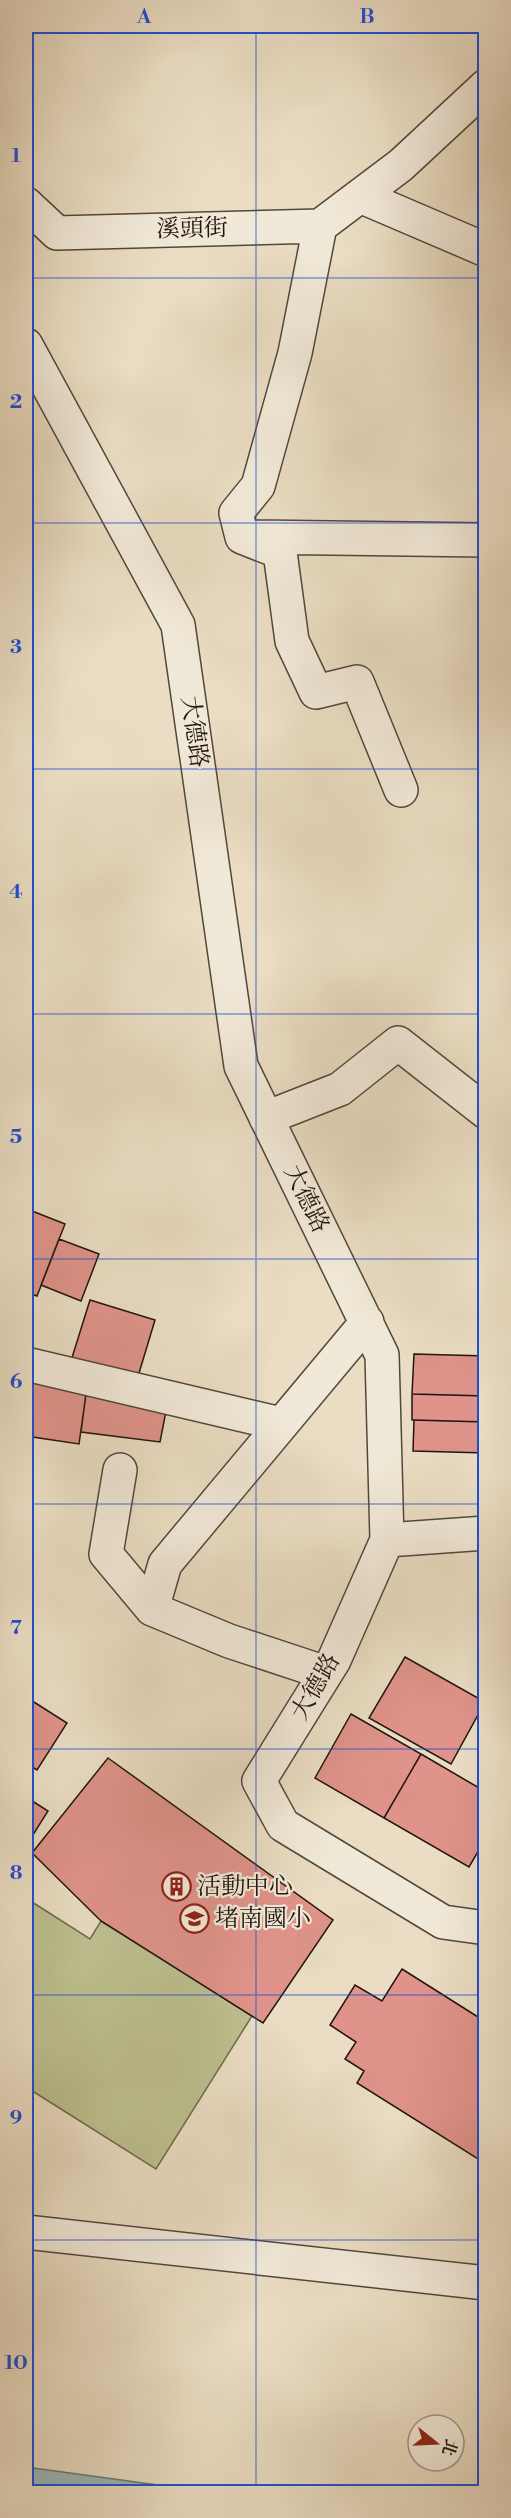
<svg xmlns="http://www.w3.org/2000/svg" width="511" height="2518" font-family="'Libre Bodoni','Noto Serif TC',serif">
  <rect width="100%" height="100%" fill="#eaddc3"/>
  <filter id="stains"><feTurbulence type="fractalNoise" baseFrequency=".00333" numOctaves="4"/><feColorMatrix values="0 0 0 0 .2 0 0 0 0 .09 0 0 0 0 .02 0 0 0 .5 -.17"/></filter>
  <radialGradient id="worn" r=".72"><stop offset=".6" stop-color="#630" stop-opacity="0"/><stop offset="1" stop-color="#630" stop-opacity=".3"/></radialGradient>
  <!-- green -->
  <path fill="#bdbf8f" stroke="#6e6a4f" stroke-width="1.5" d="M32,1902L90,1939L101,1921L252,2016L156,2169L26,2087V1912Z"/>
  <!-- water -->
  <path fill="#9ababb" stroke="#697876" stroke-width="1.5" d="M26,2467L209,2492H26Z"/>
  <!-- building -->
  <path fill="#df938a" stroke="#20150f" stroke-width="1.5" d="M27,1209L65,1224L37,1296L26,1292Z
    M59,1239L99,1254L81,1301L41,1285Z
    M90,1300L155,1320L136,1383L70,1364Z
    M414,1354L486,1356V1396L412,1394Z
    M26,1369L88,1380L79,1444L26,1436Z
    M87,1386L168,1401L160,1442L81,1432Z
    M412,1394L486,1396V1422L412,1420Z
    M414,1420L486,1422V1453L413,1451Z
    M405,1657L485,1702L451,1764L369,1718Z
    M26,1697L67,1723L37,1770L26,1763Z
    M351,1714L421,1754L384,1818L315,1778Z
    M421,1754L486,1792V1838L469,1867L384,1818Z
    M108,1758L333,1920L263,2023L101,1921L32,1853Z
    M26,1797L48,1811L26,1846Z
    M402,1969L486,2022V2164L357,2083L364,2071L345,2059L356,2042L330,2025L355,1985L382,2001Z"/>
  <g fill="none" stroke-linecap="round" stroke-linejoin="round">
    <defs>
      <path id="minor" d="M360,196L486,250
        M26,204L57,233L320,226L401,165L486,86
        M320,226L295,353L258,486L236,513L242,537L280,552L292,641L316,692L357,682L401,790
        M26,345L178,625L241,1066L382,1355L387,1540L334,1660L259,1781L283,1825L443,1922L486,1928
        M253,537L486,540
        M266,1118L340,1089L398,1043L486,1112
        M26,1364L281,1424
        M120,1470L106,1554L152,1609L229,1641L326,1673
        M387,1540L486,1533
        M152,1609L165,1564L367,1322
        M26,2232L486,2283"/>
    </defs>
    <!-- minor casing -->
    <use href="#minor" stroke="#52473c" stroke-width="36"/>
    <!-- minor -->
    <use href="#minor" stroke="#f1e9d8" stroke-width="33"/>
  </g>
  <!-- grid -->
  <path fill="none" stroke="#1d4ed8" stroke-width="1.5" stroke-opacity="0.55" d="M256,26V2492M26,278H486M26,523H486M26,769H486M26,1014H486M26,1259H486M26,1504H486M26,1749H486M26,1995H486M26,2240H486"/>
  <!-- icons -->
  <defs>
    <symbol id="building-ring" viewBox="-11 -11 22 22"><circle r="9.5" fill="#f1e9d8" stroke="#8f2418" stroke-width="1.5"/><path d="M-4-6H4V6H1V3H-1V6H-4ZM-2.5-4.3h1.7v1.8h-1.7ZM.8-4.3h1.7v1.8H.8ZM-2.5-1h1.7V.8h-1.7ZM.8-1h1.7V.8H.8Z" fill="#8f2418"/></symbol>
    <symbol id="school-ring" viewBox="-11 -11 22 22"><circle r="9.5" fill="#f1e9d8" stroke="#8f2418" stroke-width="1.5"/><path d="M0-5L7-2L0 1L-7-2ZM-4 1L0 2.5L4 1V4Q0 6-4 4Z" fill="#8f2418"/></symbol>
  </defs>
  <g fill-rule="evenodd">
    <use href="#building-ring" x="160" y="1870" width="33" height="33"/>
    <use href="#school-ring" x="178" y="1902" width="33" height="33"/>
  </g>
  <g text-anchor="middle" dominant-baseline="central" stroke-width="4.5" stroke-linejoin="round" paint-order="stroke">
    <!-- street labels -->
    <g font-size="24" fill="#20150f" stroke="#f1e9d8">
      <text transform="translate(192 229) rotate(-1)">溪頭街</text>
      <text transform="translate(194 732) rotate(82)">大德路</text>
      <text transform="translate(306 1199) rotate(64)">大德路</text>
      <text transform="translate(316 1687) rotate(-60)">大德路</text>
    </g>
    <!-- poi labels -->
    <g font-size="24" fill="#20150f" stroke="#f1e9d8" text-anchor="start">
      <text x="197" y="1887">活動中心</text>
      <text x="215" y="1919">堵南國小</text>
    </g>
  </g>
  <!-- margin -->
  <rect width="511" height="2518" fill="none" stroke="#eaddc3" stroke-width="66"/>
  <!-- north arrow -->
  <g transform="translate(436 2443) rotate(108)"><circle r="28" fill="#f1e9d8" stroke="#9d9488" stroke-width="1.5"/>
  <path d="M0-4.5L10 22L0 15L-10 22Z" fill="#8f2418"/>
  <text y="-9" font-size="16" font-weight="bold" text-anchor="middle" fill="#20150f">北</text>
  </g>
  <rect x="33" y="33" width="445" height="2452" fill="none" stroke="#1d4ed8" stroke-width="2"/>
  <g font-size="20" text-anchor="middle" font-weight="bold" fill="#1d4ed8">
    <text x="144" y="23">A</text>
    <text x="367" y="23">B</text>
    <text x="16" y="162">1</text>
    <text x="16" y="408">2</text>
    <text x="16" y="653">3</text>
    <text x="16" y="898">4</text>
    <text x="16" y="1143">5</text>
    <text x="16" y="1388">6</text>
    <text x="16" y="1634">7</text>
    <text x="16" y="1879">8</text>
    <text x="16" y="2124">9</text>
    <text x="16" y="2369">10</text>
  </g>
  <rect width="100%" height="100%" filter="url(#stains)"/>
  <rect width="100%" height="100%" fill="url(#worn)"/>
</svg>
